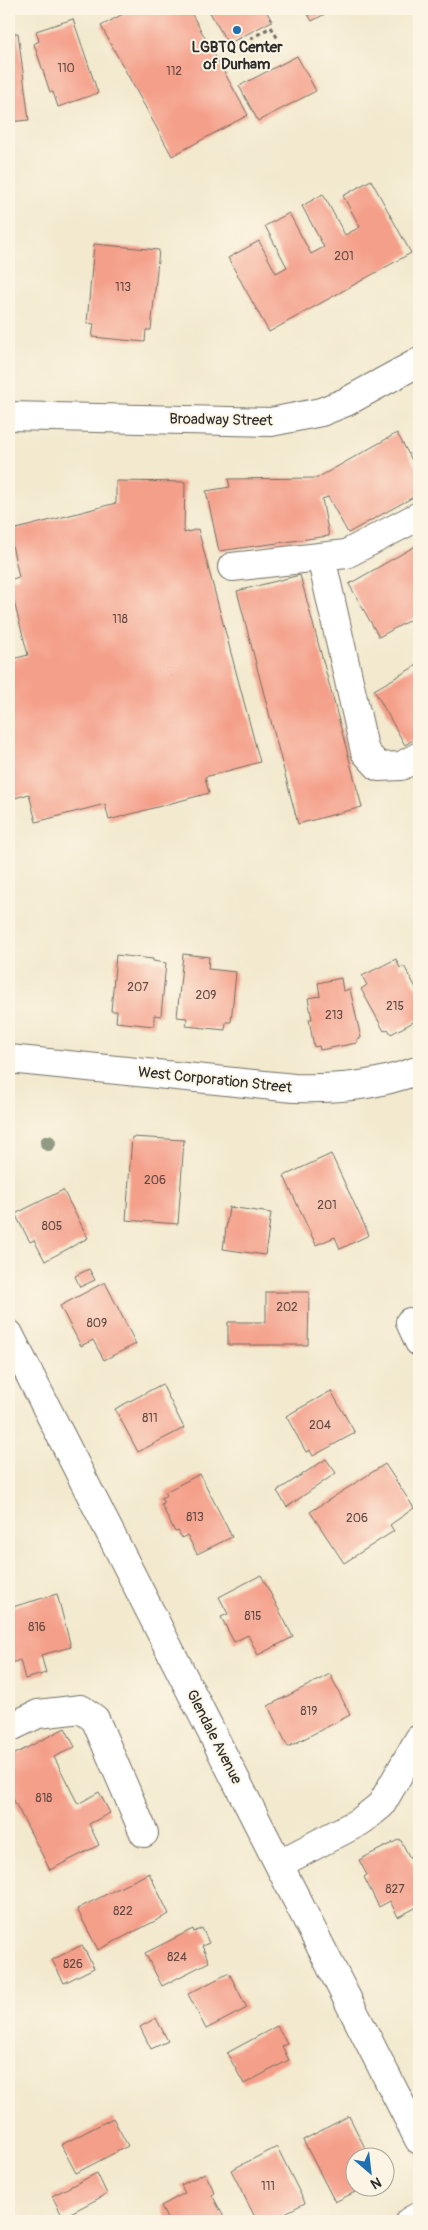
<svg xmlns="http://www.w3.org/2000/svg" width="428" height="2230" font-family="Pangolin,sans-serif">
  <rect width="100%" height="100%" fill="#fcf5e5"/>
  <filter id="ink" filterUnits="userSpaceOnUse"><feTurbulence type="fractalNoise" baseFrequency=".02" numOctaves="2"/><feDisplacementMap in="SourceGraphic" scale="10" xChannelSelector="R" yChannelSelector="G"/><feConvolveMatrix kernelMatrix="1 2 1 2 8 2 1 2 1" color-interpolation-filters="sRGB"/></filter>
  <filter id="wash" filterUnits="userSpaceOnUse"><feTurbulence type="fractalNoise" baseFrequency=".0096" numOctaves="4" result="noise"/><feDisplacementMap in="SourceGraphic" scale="20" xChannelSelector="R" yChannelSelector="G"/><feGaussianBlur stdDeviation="1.12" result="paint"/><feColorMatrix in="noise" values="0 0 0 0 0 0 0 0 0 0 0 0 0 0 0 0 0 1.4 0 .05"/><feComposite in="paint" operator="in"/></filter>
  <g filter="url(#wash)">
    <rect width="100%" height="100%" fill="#f2e9ce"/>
    <g id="blocks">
      <!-- building -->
      <path fill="#f49f89" d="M132,9H189L248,115L172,156L101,26Z
        M208,9H265L272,21L228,44Z
        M305,9H334L312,21Z
        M73,19L98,93L58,107L53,92H50L34,44L39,41L36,31Z
        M18,33L29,120L9,122V34Z
        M297,56L316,91L258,121L239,86Z
        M371,180L411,253L269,332L228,258L259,241L276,273L287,267L265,226L289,213L311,254L324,247L302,206L323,194L345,235L360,227L343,196Z
        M94,244L159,250L151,330H146L145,342L92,337L94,324L87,323Z
        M397,433L419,473V494L348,533L328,497L322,499L329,536L219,551L206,491L230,487L228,479L317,478Z
        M116,481L185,482L184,533L198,529L260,762L205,777L209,793L109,820L105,804L36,822L29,794L15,798L9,775V660L28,655L9,583V580L19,577L9,531L116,503Z
        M419,544V615L379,637L349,584Z
        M300,575L362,807L298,824L237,591Z
        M419,664V736L405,745L374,690Z
        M183,954L209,957L208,969L236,972L231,1022H226L225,1030L186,1026L187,1018L177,1017Z
        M116,955L153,959V961L166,963L161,1016L154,1015V1026L116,1022L117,1011H111Z
        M396,959L400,968L404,966L419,993V1019L391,1034L388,1029L384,1031L361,989L367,985L362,976Z
        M341,978L343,991L350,989L361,1038L357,1039V1043L320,1050L319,1046L314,1047L309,1019H312L308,998L320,996L318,983Z
        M132,1137L184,1140L178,1224L126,1220Z
        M331,1154L369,1235L340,1249L335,1237L316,1245L284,1176Z
        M63,1190L88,1238L45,1261L34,1240L30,1242L15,1214Z
        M229,1207L271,1213L265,1255L223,1249Z
        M89,1269L95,1280L80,1287L75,1276Z
        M105,1282L136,1344L104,1360L93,1340L81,1346L60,1306Z
        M266,1292H309L308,1345H228V1322H266Z
        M162,1384L184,1428L138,1452L115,1409Z
        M331,1391L355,1433L313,1456L310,1450L306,1452L286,1416Z
        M326,1459L336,1473L287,1507L277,1491Z
        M385,1464L414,1508L390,1525L394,1531L344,1563L310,1512Z
        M200,1474L232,1537L197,1554L187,1535L182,1538L178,1531L175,1532L161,1504L164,1503L161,1498L167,1495L165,1492Z
        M261,1575L293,1637L258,1655L248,1635L234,1642L221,1617L228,1614L219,1597Z
        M57,1594L71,1647L41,1655L46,1673L25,1679L20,1660L9,1664V1608Z
        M330,1674L350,1715L288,1747L268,1706Z
        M65,1728L75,1747L54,1757L78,1804L99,1792L110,1813L89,1824L99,1845L50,1870L9,1791V1757Z
        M400,1839L419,1875V1906L398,1917L390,1901L379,1907L364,1877L367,1875L359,1860Z
        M149,1873L169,1914L98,1950L77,1909Z
        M202,1928L209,1943L202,1946L209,1962L162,1986L145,1953L193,1929L194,1932Z
        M82,1945L94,1968L64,1983L52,1960Z
        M229,1973L247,2008L206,2029L188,1994Z
        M156,2018L168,2041L151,2049L140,2027Z
        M277,2026L287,2044L282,2046L289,2060L244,2084L227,2053Z
        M349,2116L370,2158H356V2188H363L335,2202L303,2140Z
        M113,2118L128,2146L76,2173L61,2145Z
        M277,2147L305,2203L281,2215L284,2221H257L231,2170Z
        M97,2173L107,2194L63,2217L52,2196Z
        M205,2173L215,2193L212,2195L226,2221H168L161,2206L185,2193L181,2185Z"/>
    </g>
  </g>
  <g filter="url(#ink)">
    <use href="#blocks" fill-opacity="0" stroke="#716e64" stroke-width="1"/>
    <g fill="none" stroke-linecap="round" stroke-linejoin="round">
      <defs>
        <path id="minor" d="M9,416L271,422L321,412L346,402L419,362
          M321,557L365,752L379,767L401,766L419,756
          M232,567L346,554L419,516
          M9,1059L294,1088C340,1089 376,1086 419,1070
          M410,1322L419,1342
          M9,1334L419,2140
          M9,1728L38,1714L81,1709L95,1719L144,1833
          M279,1864L361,1821L381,1805L419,1739
          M410,2221L419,2216"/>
      </defs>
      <!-- minor casing -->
      <use href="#minor" stroke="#716e64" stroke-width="30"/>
      <!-- path -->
      <path stroke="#716e64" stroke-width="3" stroke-dasharray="4 4" stroke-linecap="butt" d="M239,39L241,44L271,27L279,41"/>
      <!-- minor -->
      <use href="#minor" stroke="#fff" stroke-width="28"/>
    </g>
    <!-- trees -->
    <circle fill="#919a84" cx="48" cy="1143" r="8"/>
  </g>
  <!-- markers -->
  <circle fill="#1f6fb2" stroke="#fcf5e5" stroke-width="2" cx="237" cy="30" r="5"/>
  <g text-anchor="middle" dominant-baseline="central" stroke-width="4" stroke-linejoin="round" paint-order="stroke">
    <!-- number labels -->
    <g font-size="12" fill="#5d4842">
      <text x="66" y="68">110</text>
      <text x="174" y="71">112</text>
      <text x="344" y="256">201</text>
      <text x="123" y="287">113</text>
      <text x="120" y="619">118</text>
      <text x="138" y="987">207</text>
      <text x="206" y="995">209</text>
      <text x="395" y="1006">215</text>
      <text x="334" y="1015">213</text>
      <text x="155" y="1180">206</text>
      <text x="327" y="1205">201</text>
      <text x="52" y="1226">805</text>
      <text x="287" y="1307">202</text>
      <text x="97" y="1323">809</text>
      <text x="150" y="1418">811</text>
      <text x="320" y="1425">204</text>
      <text x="195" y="1517">813</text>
      <text x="357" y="1518">206</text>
      <text x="253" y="1616">815</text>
      <text x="37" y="1627">816</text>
      <text x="309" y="1711">819</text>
      <text x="44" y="1798">818</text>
      <text x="395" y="1889">827</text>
      <text x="123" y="1911">822</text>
      <text x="177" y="1957">824</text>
      <text x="73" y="1964">826</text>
      <text x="268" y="2186">111</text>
    </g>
    <!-- poi labels -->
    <g font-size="15" font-weight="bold" fill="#2b2b2b" stroke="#fcf5e5">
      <text x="237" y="47">LGBTQ Center<tspan x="237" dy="17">of Durham</tspan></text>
    </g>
    <!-- street labels -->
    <g font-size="15" fill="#2b2b2b" stroke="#fcf5e5">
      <text transform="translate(221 420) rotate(1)">Broadway Street</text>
      <text transform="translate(215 1080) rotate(6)">West Corporation Street</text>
      <text transform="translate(214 1737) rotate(63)">Glendale Avenue</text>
    </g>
  </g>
  <!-- margin -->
  <rect width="428" height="2230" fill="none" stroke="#fcf5e5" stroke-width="30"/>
  <!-- north arrow -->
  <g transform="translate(370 2172) rotate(152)"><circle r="24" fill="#fcf5e5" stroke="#a8a49b"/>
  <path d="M0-4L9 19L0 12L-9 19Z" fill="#1f6fb2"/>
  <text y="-8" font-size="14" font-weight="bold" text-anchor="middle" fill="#2b2b2b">N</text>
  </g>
</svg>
